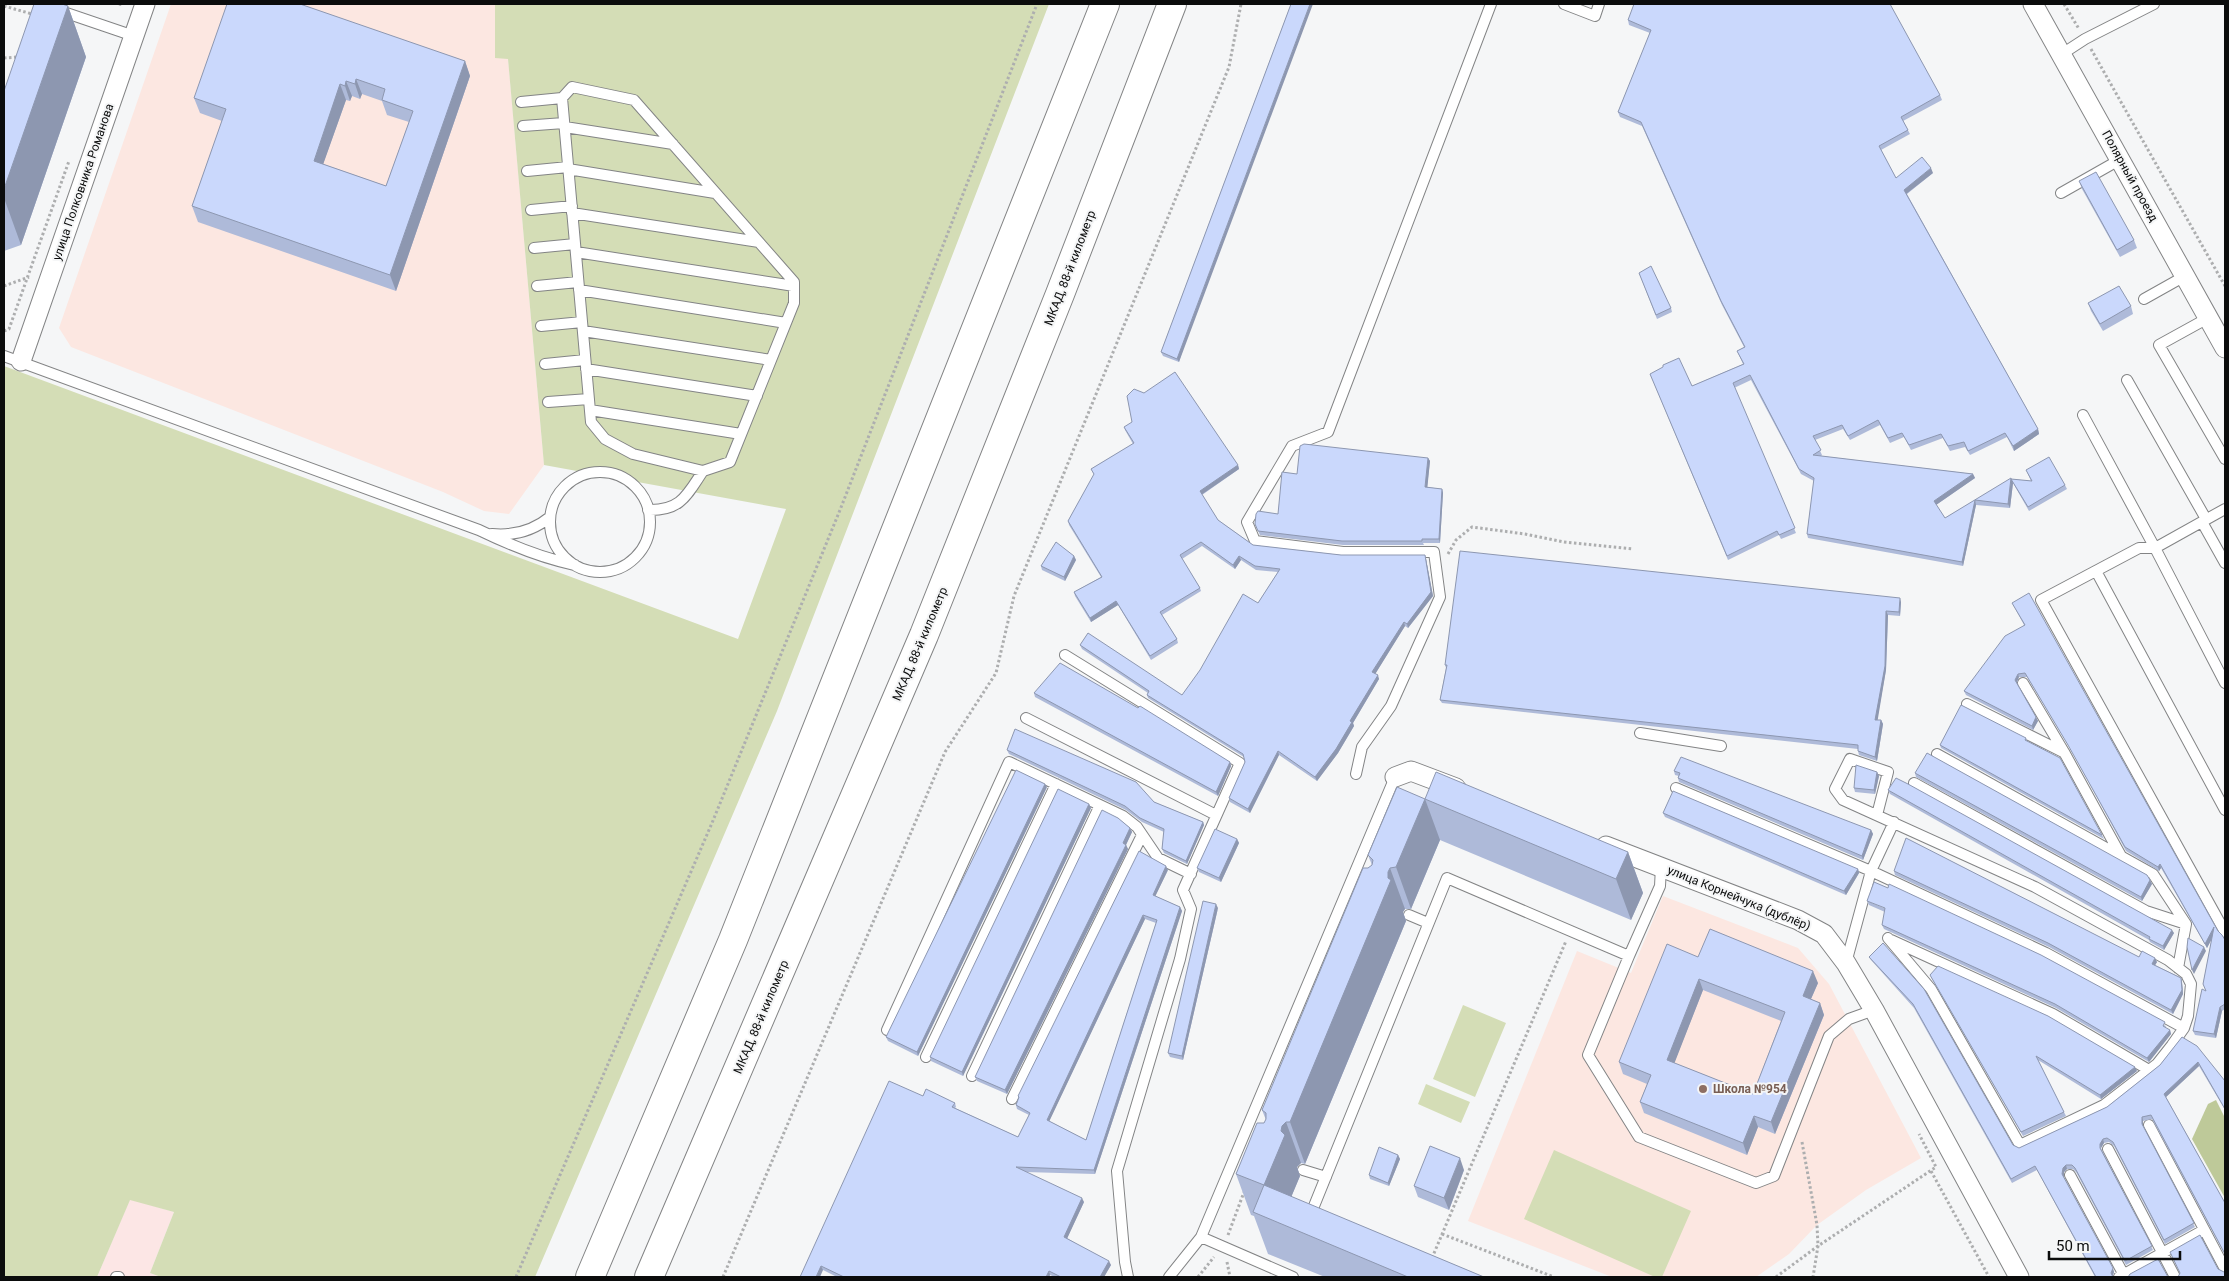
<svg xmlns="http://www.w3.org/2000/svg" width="2229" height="1281" font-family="Roboto,sans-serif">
  <rect width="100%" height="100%" fill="#f5f6f7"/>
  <!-- commercial -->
  <path fill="#fce6e5" d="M130,1199L174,1212L150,1273L161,1277H97Z"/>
  <!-- education -->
  <path fill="#fce7e1" d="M171,4H495V58H508L544,465L509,514L484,511L443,492L71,347L59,328Z
    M1663,896L1798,948L1829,984L1921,1158L1866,1190L1817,1225L1789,1254L1756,1277H1612L1468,1221L1577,951L1631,973Z"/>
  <!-- green -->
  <path fill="#d4ddb6" d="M495,4H1049L777,711L535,1277H161L150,1273L174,1212L130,1200L97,1277H4V366L738,639L786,509L544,465L508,59L495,58Z
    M1463,1005L1506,1023L1475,1097L1433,1079Z
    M1426,1084L1470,1102L1461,1123L1418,1104Z
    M1554,1150L1691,1211L1662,1277H1655L1524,1219Z"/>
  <!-- forest -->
  <path fill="#bec999" d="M2216,1100L2225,1118V1198L2192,1139L2208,1104Z"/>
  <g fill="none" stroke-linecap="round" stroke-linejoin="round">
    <defs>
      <path id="service" d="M40,4L134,36
        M1564,4L1595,16L1599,4
        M2062,54L2085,39L2154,4
        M562,98L591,422L605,439L633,454L703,471
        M521,102L562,98L572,87L634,100L794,282V303L730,462L703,471C687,495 681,511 648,510
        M523,126L564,123
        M565,127L673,144
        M568,169L715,193
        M527,171L568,167
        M2061,193L2121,159
        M531,210L572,206
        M572,213L759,242
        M534,248L575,244
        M576,252L794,286
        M537,286L578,282
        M579,290L786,323
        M2144,299L2185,276
        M2208,318L2159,345L2225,459
        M541,326L582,322
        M583,331L771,360
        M4,356L479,530C510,545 541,558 575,565
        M545,364L585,360
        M586,369L757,396
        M2127,380L2206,519
        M548,402L589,399
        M590,410L741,434
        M2083,415L2155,548L2225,683
        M550 522a50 50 0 1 1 100 0a50 50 0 1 1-100 0Z
        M2225,509L2155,548H2139L2041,600L2225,932
        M2202,522L2225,563
        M492,534C514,536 533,531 550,517
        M2096,571L2225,810
        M1065,655L1240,763L1183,890L1191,909L1180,959L1117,1171L1125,1262L1128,1277
        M2023,683L2064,752L2121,856
        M1967,704L2063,752
        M1026,718L1216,815
        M1640,733L1721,746
        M1937,754L2153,874L2186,924L2178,968
        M1356,774L1362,747L1391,706L1440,597L1434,552H1343L1255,541L1247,522L1292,446L1328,432L1491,4
        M1914,783L2146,911L2186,924
        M1676,788L1871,871L2046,953L2184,1028
        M1877,815L1888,772L1850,759L1835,789L1843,800L2035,887L2168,960L2186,974L2191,984L2188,1016L2184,1028L2172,1045L2157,1064L2104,1105L2020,1145L1931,989L1888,938
        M1409,915L1428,923
        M1891,940L2053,1014L2149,1070
        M1629,956L1588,1055L1639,1137L1756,1183L1774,1176L1829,1036L1849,1019L1874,1010
        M1846,963L1871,871L1894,822
        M887,1030L1009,762L1123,816L1137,827L1158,858L1191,874
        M926,1057L1056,784
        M972,1076L1100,805
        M1012,1099L1142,835
        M2149,1125L2225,1269
        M2108,1149L2175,1277
        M1303,1170L1326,1177
        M2070,1175L2125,1277
        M1318,1214L1312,1211L1447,878L1629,956L1660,886L1661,867
        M1201,1237L1293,1277
        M116,1277H119
        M1169,1277L1201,1237L1395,777
        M2119,1277L2204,1230"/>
      <path id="minor" d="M2033,4L2225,348
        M21,361L145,4
        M1395,777L1411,771L1456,788
        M1606,846L1798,920L1824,934L1846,963L1874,1010L2019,1277"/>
      <path id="trunk" d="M590,1277L733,940L1105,4
        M649,1277L924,635L1060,294L1172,4"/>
    </defs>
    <!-- service casing -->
    <use href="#service" stroke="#838485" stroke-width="12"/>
    <!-- minor casing -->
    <use href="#minor" stroke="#838485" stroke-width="21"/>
    <!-- trunk casing -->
    <use href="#trunk" stroke="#838485" stroke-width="30"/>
    <!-- path -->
    <path stroke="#adaeaf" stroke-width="3" stroke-dasharray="2.5 2.5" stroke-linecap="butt" d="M119,4L123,5
      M2064,4L2079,29
      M4,6L32,14
      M2091,49L2225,286
      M4,58L18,57
      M4,286L29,277
      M4,331L9,329L69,161
      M1448,554L1456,540L1472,527L1525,534L1564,542L1633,549
      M1802,1142L1817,1225L1818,1246L1813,1277
      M1931,1171L1989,1277
      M1442,1234L1554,1277
      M1228,1235L1244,1192
      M1432,1258L1566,941
      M1227,1262L1230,1277
      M516,1277L712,823L840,510L1037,4
      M723,1277L945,752L996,673L1014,596L1229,67L1241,4
      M1198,1277L1214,1257
      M1776,1277L1818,1246L1936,1167L1919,1134"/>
    <!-- service -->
    <use href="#service" stroke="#fff" stroke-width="10"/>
    <!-- minor -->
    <use href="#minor" stroke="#fff" stroke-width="19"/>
    <!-- trunk -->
    <use href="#trunk" stroke="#fff" stroke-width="28"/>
  </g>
  <!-- wall -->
  <path fill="#aebad9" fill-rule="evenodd" d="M1291,4L1179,362L1163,356L1161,352Z
    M68,6L86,57L21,245L4,251V91Z
    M1628,20L1940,95L1942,100L1903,121L1910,134L1881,150L1896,178L1933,173L1907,194L2038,429L2039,434L2014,451L2007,437L1970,455L1965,447L1950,451L1943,438L1911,450L1904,437L1890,443L1880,425L1850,440L1843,429L1815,440L1822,455L1821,456L1973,474L1975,478L1936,505L1945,518L2011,479L2031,481L2026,470L2065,485L2067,489L2029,511L2013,483L2010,508L1976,505L1963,566L1808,538L1807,534L1814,481L1801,474L1751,380L1734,388L1796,533L1781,539L1779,535L1728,560L1650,374L1692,386L1743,364L1737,351L1744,347L1722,305L1642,126L1620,117L1618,112L1650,33L1629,25Z
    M465,61L470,76L396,291L198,222L192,206L222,121L200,113L194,98ZM362,94L382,101L387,115L409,122L386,186L323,164L346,100L350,101L352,96L360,99Z
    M2079,181L2134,240L2137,248L2120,257L2082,189Z
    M1639,273L1671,308L1672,312L1657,319Z
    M2088,303L2131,306L2133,314L2103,331L2091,311Z
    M1124,427L1238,465L1239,469L1202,495L1218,520L1253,545L1341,555L1426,559L1433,596L1408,628L1405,626L1375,674L1379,679L1353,723L1354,726L1338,753L1317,781L1279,755L1250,813L1230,802L1229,798L1245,762L1244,757L1148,698L1147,695L1148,693L1082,649L1080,645L1182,695L1258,603L1278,572L1256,570L1241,560L1235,569L1202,546L1182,559L1200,588L1201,591L1162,615L1177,639L1178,643L1151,660L1118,605L1091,622L1075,596L1074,592L1101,577L1069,525L1068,521L1094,475L1091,469L1133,444L1125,430Z
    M1428,458L1430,461L1427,487L1442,489L1443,493L1440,543H1423L1424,545H1343L1260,535L1255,524L1278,514L1297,474Z
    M1074,556L1076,560L1065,581L1042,570L1041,566Z
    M1901,602L1900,616L1888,615L1886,670L1877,720H1881L1883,724L1877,761L1859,755L1858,751V749L1442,703L1440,700L1446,668L1445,665Z
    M2012,603L2218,931L2225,940V1009L2222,1011L2216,1038L2195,1035L2193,1031L2206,991L2203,984L2212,938L2207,948L2161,868L2159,871L2126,851L2070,748L2027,677H2019L2017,683L2038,721L2033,730L1966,695L1964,691L2024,625Z
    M1034,693L1230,762L1231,766L1218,796L1035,697Z
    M2026,738L2027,741L2102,835L2104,839L1941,748L1940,745Z
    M1007,750L1154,802L1203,822L1204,825L1187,864L1164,853L1162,849L1164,832L1142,822L1126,810L1009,754Z
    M1674,771L1871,830L1873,834L1863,860L1679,782L1678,778L1679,776L1675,775Z
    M1877,772L1879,776L1875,794L1855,792L1854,788Z
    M1915,773L2150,880L2152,884L2142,901L1916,777Z
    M1047,787L918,1056L888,1041L886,1037Z
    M1888,790L2174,933L2164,950L2150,942L2149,940L1890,794Z
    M1425,799L1628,852L1643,893L1631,920L1440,840L1411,909H1405L1403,912L1406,921L1305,1164L1301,1163L1297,1167L1300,1176L1291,1197L1484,1277H1325L1268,1254L1254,1216L1251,1215L1236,1174L1266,1120L1262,1110L1368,868L1372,865L1368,855Z
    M1089,804L1091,808L963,1076L931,1061L930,1057Z
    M1663,813L1858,869L1859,873L1846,895L1665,817Z
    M1130,828L1132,832L1126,845L1128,849L1007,1094L977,1081L975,1077Z
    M1237,839L1239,843L1221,882L1199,872L1197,868Z
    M1168,870L1155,896L1180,907L1182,911L1095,1174L1025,1172L1084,1202L1067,1238L1111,1265L1104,1277H1055L1050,1275L1049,1277H837L823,1270L800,1277L923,1096L955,1103L956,1107L955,1108L1018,1137L1029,1115L1017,1109L1016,1105L1019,1098L1018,1096ZM1145,919L1156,923L1086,1140L1049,1121Z
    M1894,871L2139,957L2157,962L2155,965L2181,978L2182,982L2183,994L2173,1014L2049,947L1895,875Z
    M1867,901L2166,1026L2165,1028L2170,1030L2171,1034L2149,1062L2056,1008L1884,929L1882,925L1885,912L1869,905Z
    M1218,908L1183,1060L1170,1057L1168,1053Z
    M1883,943L2013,1145L2019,1148L2107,1107L2160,1065L2182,1037L2225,1081V1110L2199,1066L2166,1097L2225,1203V1255L2152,1119L2143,1121V1127L2195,1227L2165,1244L2114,1146L2109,1142L2104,1143L2101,1148L2102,1150L2153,1250L2126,1265L2076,1172L2073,1169H2067L2064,1172V1177L2114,1272L2113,1276V1277H2095L2037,1170L2012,1183L1914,1008L1871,960L1869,957Z
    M1698,957L1818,983L1811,999L1820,1003L1824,1015L1775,1134L1758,1127L1747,1155L1644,1113L1640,1102L1647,1084L1623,1074L1619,1062ZM1703,990L1781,1021L1753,1094L1674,1063Z
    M1930,975L2137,1071L2101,1099L2038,1060L2066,1116L2023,1136L1932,979Z
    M1398,1155L1400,1159L1389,1186L1370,1179L1369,1175Z
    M1464,1170L1449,1210L1418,1197L1414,1186Z"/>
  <!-- shaded-wall -->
  <path fill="#8d97b0" d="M1310,4H1313L1179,362L1177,359Z
    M68,6L86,57L21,245L4,198V189Z
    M465,61L470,76L396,291L390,275Z
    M356,79L362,94L360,99L355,84Z
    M346,81L352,96L350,101L345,86Z
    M340,84L346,100L319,176L314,161Z
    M1931,168L1933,173L1906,194L1904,190Z
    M2038,429L2039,434L2014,451L2013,446Z
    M1428,458L1430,461L1427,491L1425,487Z
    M1238,465L1239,469L1201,495L1200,491Z
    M1973,474L1975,478L1936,505L1934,501Z
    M2011,478L2013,483L2010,508L2008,504Z
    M1442,489L1443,493L1440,543L1439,539Z
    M1975,500L1976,505L1963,566L1962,562Z
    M1425,555L1426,559L1433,596L1408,628L1407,624Z
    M1074,556L1076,560L1065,581L1064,577Z
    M1239,556L1241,560L1235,569L1233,565Z
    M1900,598L1901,602L1900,616L1899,612Z
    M1116,601L1118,605L1091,622L1090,618Z
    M1886,611L1888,615L1886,670L1877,724L1875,720Z
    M1404,622L1405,626L1374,676L1372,672Z
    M2018,674L2019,677L2016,684L2015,680Z
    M1378,675L1379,679L1353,723L1354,726L1338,753L1317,781L1315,777Z
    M2036,717L2038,721L2033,730L2032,726Z
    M1881,720L1883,724L1877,761L1875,757Z
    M1278,751L1279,755L1250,813L1248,809Z
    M1230,762L1231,766L1218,796L1216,792Z
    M1877,772L1879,776L1875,794L1874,790Z
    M1045,784L1047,787L918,1056L917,1052Z
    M1425,799L1440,840L1411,909L1396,867Z
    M1089,804L1091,808L963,1076L962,1072Z
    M1203,822L1204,825L1187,864L1186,861Z
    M1130,828L1132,832L1125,847L1123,843Z
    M1871,830L1873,834L1863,860L1862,856Z
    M1237,839L1239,843L1221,882L1219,878Z
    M1126,845L1128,849L1007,1094L1005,1090Z
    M1628,852L1643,893L1631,920L1616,879Z
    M2160,864L2161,868L2159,871L2158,867Z
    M1166,866L1168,870L1154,899L1153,895Z
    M1390,868L1405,909L1403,912L1406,921L1305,1164L1290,1122L1388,878V872Z
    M1858,869L1859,873L1846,895L1844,891Z
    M2150,880L2152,884L2142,901L2141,897Z
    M1216,904L1218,908L1183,1060L1182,1056Z
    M1180,907L1182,911L1095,1174L1094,1170Z
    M1143,915L1145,919L1048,1124L1047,1120Z
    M2214,927L2216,931L2207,948L2205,944Z
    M2172,930L2174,933L2164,950L2163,946Z
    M2204,947L2206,951L2194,974L2192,970Z
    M2155,958L2157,962L2154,967L2152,964Z
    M1813,971L1818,983L1807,1008L1803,996Z
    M2181,978L2182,982L2183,994L2173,1014L2171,1010Z
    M1699,979L1703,990L1671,1072L1667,1060Z
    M1820,1003L1824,1015L1775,1134L1771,1122Z
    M2220,1007L2222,1011L2216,1038L2214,1034Z
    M2170,1030L2171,1034L2149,1062L2147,1058Z
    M2198,1062L2199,1066L2166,1097L2164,1094Z
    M2135,1067L2137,1071L2101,1099L2100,1095Z
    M1754,1116L1758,1127L1747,1155L1743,1143Z
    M2142,1117L2143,1121V1128L2142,1124Z
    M1286,1122L1301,1163L1297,1167L1300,1176L1280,1224L1264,1185L1281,1131L1282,1126Z
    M2103,1139L2104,1143L2101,1148L2102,1152L2100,1144Z
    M1398,1155L1400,1159L1389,1186L1388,1183Z
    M1460,1158L1464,1170L1449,1210L1444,1198Z
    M2066,1165L2067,1169L2064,1172V1178L2062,1174L2063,1168Z
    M1082,1198L1084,1202L1066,1241L1064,1237Z
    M1109,1261L1111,1265L1104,1277H1100Z
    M821,1266L823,1270L820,1277H816Z
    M2113,1268L2114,1272L2112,1277L2111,1273Z
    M1049,1271L1050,1275L1049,1277H1046Z"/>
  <!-- building -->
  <path fill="#cad8fc" stroke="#8d97b0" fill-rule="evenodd" d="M34,4H62L68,6L4,189V91Z
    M227,4H300L465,61L390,275L192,206L226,109L194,98ZM356,79L385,89L382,100L413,111L386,186L314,161L340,84L345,86L346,81L355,84Z
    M1291,4H1310L1177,359L1161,352Z
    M1634,4H1890L1940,95L1901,117L1908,130L1879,146L1896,178L1922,157L1931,168L1904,190L2038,429L2013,446L2005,433L1968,451L1964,442L1948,446L1941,434L1909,445L1902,433L1888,438L1878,420L1848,436L1842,425L1813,436L1821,450L1813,455L1973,474L1934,501L1945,518L2011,478L2008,504L1975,500L1962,562L1807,534L1814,478L1799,469L1750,375L1733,383L1795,528L1779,535L1777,531L1727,556L1650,374L1663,367V365L1679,358L1692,386L1744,364L1737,351L1745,347L1721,301L1641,122L1618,112L1651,30L1628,20Z
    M2096,172L2134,240L2117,250L2079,181Z
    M1651,266L1671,308L1656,315L1639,273Z
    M2119,286L2131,306L2100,324L2088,303Z
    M1175,372L1238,465L1200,491L1218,520L1253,545L1341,555H1425L1431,592L1407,624L1404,622L1372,672L1378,675L1350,721L1352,722L1336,749L1315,777L1278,751L1248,809L1229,798L1245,762L1243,754L1147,695L1149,691L1080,645L1088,633L1182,695L1200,670L1243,594L1258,603L1280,569L1255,566L1239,556L1233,565L1201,542L1180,555L1200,588L1160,612L1177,639L1150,656L1116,601L1090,618L1074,592L1102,577L1068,521L1094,474L1091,469L1134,443L1124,427L1132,422L1127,396L1134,389L1144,393Z
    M1304,444L1428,458L1425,487L1442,489L1439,539H1422V541H1342L1258,531L1255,524L1256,514L1258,511L1278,514L1282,472L1297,474L1300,446Z
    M2049,457L2065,485L2028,507L2011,479L2032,481L2026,470Z
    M1056,542L1074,556L1064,577L1041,566Z
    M1460,551L1900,598L1899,612L1886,611L1885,666L1875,720H1881L1875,757L1858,751V745L1440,700L1447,665H1445Z
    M2029,593L2218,931L2222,935L2225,940V1004L2220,1007L2214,1034L2193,1031L2202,989L2206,991L2203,984L2214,927L2205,944L2160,864L2158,867L2125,847L2068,745L2025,673L2018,674L2015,680L2036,717L2032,726L1964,691L2005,636L2025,625L2012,603Z
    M1060,663L1138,708L1140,706L1230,762L1216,792L1034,693Z
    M1961,705L2026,738L2025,740L2060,758L2102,835L1940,745Z
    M1015,729L1136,782L1154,802L1203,822L1186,861L1162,849L1164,829L1140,818L1125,806L1007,750Z
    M1927,753L2147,875L2150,880L2141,897L1915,773Z
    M1681,757L1871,830L1862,856L1678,778L1680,773L1674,771Z
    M1856,765L1877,772L1874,790L1854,788Z
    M1016,770L1045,784L917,1052L886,1037Z
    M1436,772L1628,852L1616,879L1425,799Z
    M1896,778L1908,784L2172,930L2163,946L2149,939L2150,937L1888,790Z
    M1397,787L1425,799L1396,867L1390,868L1388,872V878L1391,880L1290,1122H1286L1282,1126L1281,1131L1285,1135L1264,1185L1236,1174L1257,1123H1264L1266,1119V1113L1262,1110L1363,868H1368L1372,865L1373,860L1368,855Z
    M1058,789L1089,804L962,1072L930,1057Z
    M1673,791L1858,869L1844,891L1663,813Z
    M1102,810L1118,818L1130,828L1123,843L1126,845L1005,1090L975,1077Z
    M1215,829L1237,839L1219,878L1197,868Z
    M1906,838L2139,957L2142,951L2155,958L2152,964L2181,978L2182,990L2171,1010L2048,943L1894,871Z
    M1139,851L1166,866L1153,895L1180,907L1094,1170L1016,1167L1082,1198L1064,1237L1109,1261L1100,1277H1061L1049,1271L1046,1277H844L821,1266L816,1277H800L889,1081L923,1096L926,1089L955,1103L952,1107L1018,1137L1030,1113L1016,1105L1019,1097L1018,1096ZM1143,915L1157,920L1086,1140L1047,1120Z
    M1874,882L1888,888L1889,884L2041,955L2165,1022L2163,1026L2170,1030L2147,1058L2055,1004L1882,925L1885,908L1867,901Z
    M1203,901L1216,904L1182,1056L1168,1053Z
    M1710,929L1813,971L1803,996L1820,1003L1771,1122L1754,1116L1743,1143L1640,1102L1651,1075L1619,1062L1667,944L1698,957ZM1699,979L1785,1012L1753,1094L1667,1060Z
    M2188,938L2204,947L2192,970L2187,947Z
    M1883,943L1924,989L2013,1145L2019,1148L2107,1107L2160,1065L2182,1037L2197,1046L2225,1081V1109L2198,1062L2164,1094L2225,1203V1254L2151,1115L2142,1117V1124L2194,1223L2164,1240L2113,1142L2107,1138L2103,1139L2100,1144V1148L2152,1246L2125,1261L2075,1168L2072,1165H2066L2063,1168L2062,1174L2113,1268L2111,1273L2113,1277H2096L2035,1166L2011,1179L1913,1004L1869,957Z
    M1938,966L2048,1016L2135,1067L2100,1095L2036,1056L2064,1112L2021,1132L1930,975Z
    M1430,1146L1460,1158L1444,1198L1414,1186Z
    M1379,1147L1398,1155L1388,1183L1369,1175Z
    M1264,1185L1484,1277H1408L1253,1212Z
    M2200,1235L2218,1269L2224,1272L2225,1271V1277H2178L2180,1273L2170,1252Z
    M2158,1259L2168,1277H2170H2128L2130,1274Z"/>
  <!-- markers -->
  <circle fill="#8d6e63" stroke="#f5f6f7" stroke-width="2" cx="1703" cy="1089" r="5"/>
  <g text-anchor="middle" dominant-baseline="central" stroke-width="4" stroke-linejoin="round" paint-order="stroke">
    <!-- street labels -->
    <g font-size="12" fill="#0b0c0c" stroke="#f5f6f7">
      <text transform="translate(2130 176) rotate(61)">Полярный проезд</text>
      <text transform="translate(83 182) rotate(-71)">улица Полковника Романова</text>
      <text transform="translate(1070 268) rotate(-69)">МКАД, 88-й километр</text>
      <text transform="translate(920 644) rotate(-67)">МКАД, 88-й километр</text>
      <text transform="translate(1739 898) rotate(22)">улица Корнейчука (дублёр)</text>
      <text transform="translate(761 1017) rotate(-67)">МКАД, 88-й километр</text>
    </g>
    <!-- education labels -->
    <g font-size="12" font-weight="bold" fill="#785e54" stroke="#f5f6f7" text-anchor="start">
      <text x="1713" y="1089">Школа №954</text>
    </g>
  </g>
  <!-- border -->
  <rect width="2229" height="1281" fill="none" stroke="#0b0c0c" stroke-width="10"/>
  <!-- scale -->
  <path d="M2049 1251v8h131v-8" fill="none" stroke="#0b0c0c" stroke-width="2.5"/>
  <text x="2056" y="1251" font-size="15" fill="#0b0c0c" stroke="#f5f6f7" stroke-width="4" paint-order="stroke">50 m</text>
</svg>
